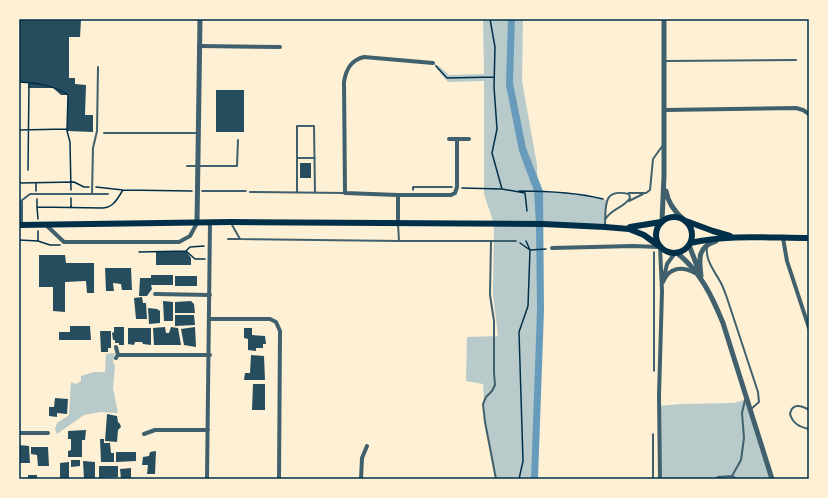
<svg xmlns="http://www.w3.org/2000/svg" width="828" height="498" font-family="'Roboto Serif',serif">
  <rect width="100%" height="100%" fill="#fdf0d5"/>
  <!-- green -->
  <path fill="#b9caca" d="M483,19H523L522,81L537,165L538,191L585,194L606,200L605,227L540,224L536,479H495L485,422L483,384L466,381L467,337L498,336L493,295L494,224L484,194V81L448,82L440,73L433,63L439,66L449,75L484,74Z
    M115,353L113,362L115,365L113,388L118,413L100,412L84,415L57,434L55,429L57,423L69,415L71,382L76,384L81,381V376L94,372H105L106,354Z
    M747,399L772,479H660L659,406L681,404L734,403Z"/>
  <!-- water -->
  <path fill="#669bbc" d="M508,19H515L513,83L526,148L543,191L544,310L538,479H531L537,310L536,224L534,191L519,151L506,85Z"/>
  <!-- building -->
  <path fill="#264d5e" d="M19,20H81L80,37H69V78H75V84L86,85L85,115H93V132L67,131L68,95H61L53,88H28L29,83L19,82Z
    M216,90H244V132H216Z
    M300,163H311V178H300Z
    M186,251L191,258V265H156V252Z
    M39,255H65L66,263H94V293H87L86,281L65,282V312L53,311V287H39Z
    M105,268H131L132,290H122L121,284L113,283L114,291H106Z
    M151,275H173V285H151L152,289L147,296H139L140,278H151Z
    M175,276H197V286H175Z
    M142,297L143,303H146L147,319H136L134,298Z
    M163,301L173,302V321H164Z
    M191,301L194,304L195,313H175V302Z
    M148,308L157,309L160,311V323L149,324Z
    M175,315H194L195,325L175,326Z
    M70,326H90L91,340H59V332H70Z
    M114,327H124V345H119V343H115V340H113L112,333L114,332Z
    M165,327L166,333H169L171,327L178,328L181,345H154L153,328Z
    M195,327L196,347L184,345L181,329Z
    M128,328H151V345L143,344L142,342H135L134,345L128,344Z
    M244,328H252V335L265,336L266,344H263V348H256V351L248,350V339L244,338Z
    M100,331H111V348H108V352H101Z
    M251,355L264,356L265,380H244L245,373H250Z
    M253,384H265V410H252Z
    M55,398L68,399L67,414L57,413V417L49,416V407H54Z
    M107,414L117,416L118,422L120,424L121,427L118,430L117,442L105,441Z
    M86,430L85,440H82V457H68V451L71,450V439H68V431Z
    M100,439H104V443H110L111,453H114V462H101Z
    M19,445L29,446L30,463H20Z
    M31,447H48L49,466H38L37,455L31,454Z
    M156,451L155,474H147L148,465H142L143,457L149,456L150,452Z
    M116,452H136V461L116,462Z
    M71,460H80V466L71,467Z
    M83,461L95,462V478L84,479Z
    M69,462V479H60V463Z
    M99,466H118V477L99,478Z
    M131,468V479H121L120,469Z
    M28,475H37V479H28Z"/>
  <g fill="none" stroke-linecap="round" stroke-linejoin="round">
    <!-- path -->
    <path stroke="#003049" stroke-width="1.5" d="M490,19L495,47L494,87L497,129L492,153L502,189L525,193L527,211
      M436,66L447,78L494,77
      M19,82C36,83 54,85 68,95L67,131L70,142L71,190
      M19,130L67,129
      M28,170L29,83
      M19,183L74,182L84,187H89
      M36,183V191
      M96,187L123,190L192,191
      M462,188L502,189
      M413,190V187H452
      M202,191H246
      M519,191C548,191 575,192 603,199
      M37,199V207L103,208C114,207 117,199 123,190
      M37,207L38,219
      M71,208V198
      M38,231V241
      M19,240L38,241L50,245H60
      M520,243L530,250L546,249
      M186,251L190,247L204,246
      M139,252L186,251L195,259H205
      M654,371V252
      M519,479L523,461L519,332L528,306L530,250L526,241
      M653,479V434"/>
    <!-- service -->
    <path stroke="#3f606c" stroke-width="2" d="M665,61L796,60
      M104,133H198
      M297,158H315
      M187,166H237L238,140
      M250,192L345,193
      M297,192V126H314L315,193
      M629,193H646L650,190L653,159L663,145
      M92,194L93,148L97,131L98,67
      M21,201L30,194H108
      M629,201L643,194
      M231,223L240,239L399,241H516
      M398,224L399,241
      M605,226C606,206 602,188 629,194L630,198C624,208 610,209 605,220
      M228,239H240
      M491,241L490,295L494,321V373L495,385L492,391L486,397L483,404L485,422L496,479
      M707,247C705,260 715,272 721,283C724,289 726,295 728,301L758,392L759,402L751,409
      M809,410C801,405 792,403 790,414C793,424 800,427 809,429
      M732,476L737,479
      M715,479L718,477L732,476L741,460L744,438L742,413L745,400"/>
    <!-- minor -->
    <path stroke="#3f606c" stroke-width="4" d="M199,46L280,47
      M433,63L364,57C351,60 346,69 344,82L345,193L398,195H451L455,193L457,187V139H469
      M664,110L796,108L803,110L809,114
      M449,139H457
      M19,201L21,202V225
      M45,224L64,242H179L190,236L197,223
      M398,224V195
      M783,238L787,261L809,328
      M552,248L633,246L659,247
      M664,277L667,264L675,253
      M663,282C669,267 682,266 695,273
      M155,294L210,295
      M210,319H270L276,322L280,331L279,479
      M116,347L118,355L116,358
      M118,355H210
      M19,433H48
      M144,434L155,430H208
      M207,479L210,222
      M361,479L362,458L367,446
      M660,479L659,395L662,291L660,247"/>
    <!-- tertiary -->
    <path stroke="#3f606c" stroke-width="5" d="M666,191C668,203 674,211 683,219
      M662,221L664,176V19
      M197,223L200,19
      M689,245L699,271
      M677,253C700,271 712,296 723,323L772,479
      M701,276C699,259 697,247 716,241"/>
    <!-- primary -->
    <path stroke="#003049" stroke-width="6" d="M656 235a18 18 0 1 1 36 0a18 18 0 1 1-36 0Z
      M686,221L713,231L730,236
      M19,225L231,222L543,224L605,227L629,229L644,235L659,246
      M630,227L661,222
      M690,243C729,234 770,238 809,238"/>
  </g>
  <!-- border -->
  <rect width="828" height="498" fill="none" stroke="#fdf0d5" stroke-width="40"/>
  <rect x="20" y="20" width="788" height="458" fill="none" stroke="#003049" stroke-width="1.5"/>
</svg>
